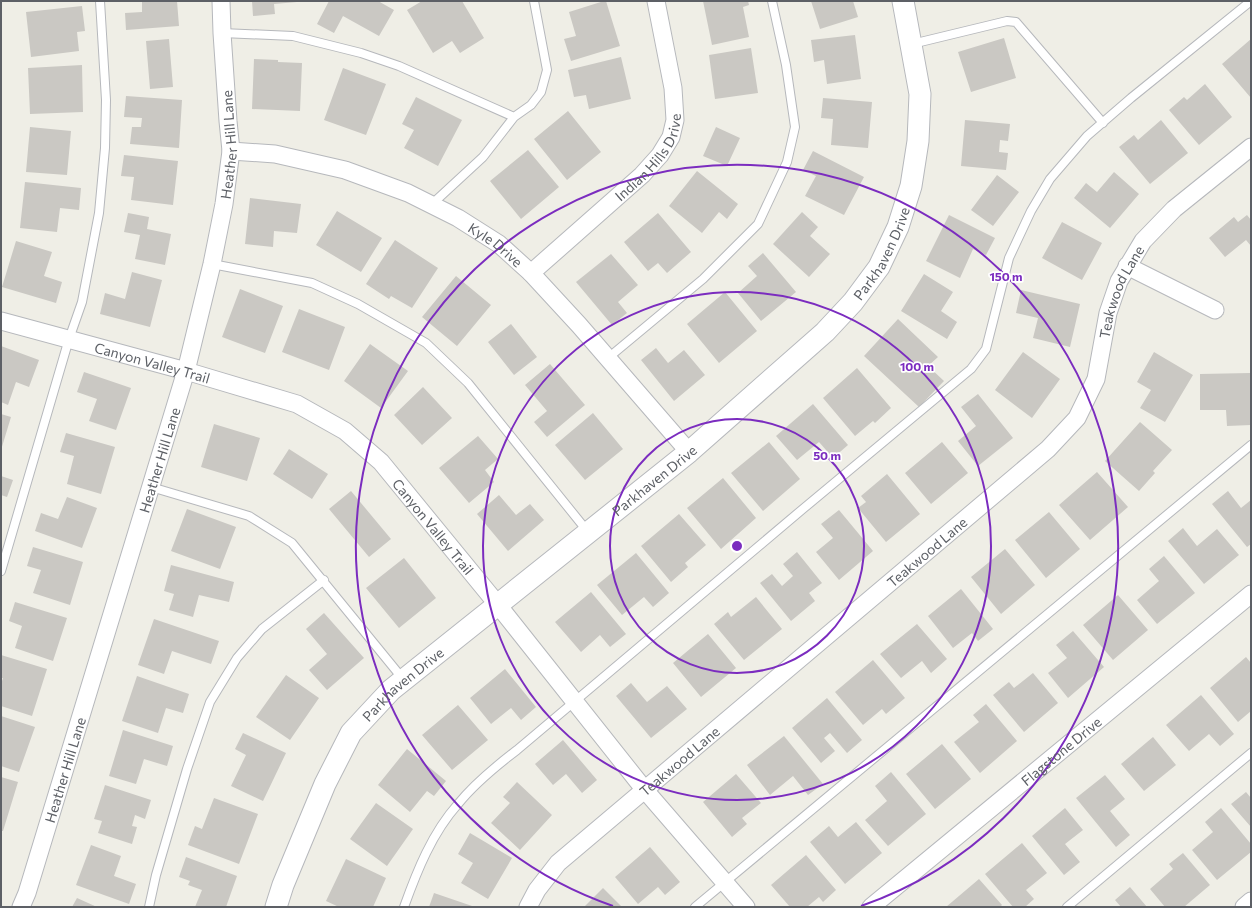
<svg xmlns="http://www.w3.org/2000/svg" width="1252" height="908" font-family="Commissioner,sans-serif">
  <rect width="100%" height="100%" fill="#efeee6"/>
  <!-- building -->
  <path fill="#cac8c3" d="M142,1H177L179,26L126,30L125,13L142,12Z
    M252,1H297V2L274,4L275,14L253,16Z
    M329,1H378L394,10L379,36L343,16L334,33L317,24Z
    M422,1H462L484,38L460,53L452,41L433,53L407,10Z
    M604,1H606L620,46L571,61L564,39L576,36L569,12Z
    M703,1H748L749,5L743,7L749,37L712,45Z
    M811,1H853L858,17L820,29Z
    M82,6L85,31L77,32L79,51L31,57L26,12Z
    M855,35L861,79L827,84L824,60L814,62L811,40Z
    M1004,38L1016,78L971,92L958,52Z
    M169,39L173,87L150,89L146,41Z
    M1251,39V98L1222,64Z
    M751,48L758,93L715,99L709,55Z
    M621,57L631,99L589,109L586,95L574,97L568,70Z
    M254,59L278,60V62L302,63L300,111L252,109Z
    M82,65L83,112L30,114L28,68Z
    M343,68L386,84L366,135L324,120Z
    M1205,84L1232,117L1199,145L1169,110L1184,97L1187,100Z
    M126,96L182,100L179,148L130,144L132,127H141L142,118L124,117Z
    M416,97L462,120L438,166L404,148L414,130L402,124Z
    M823,98L872,102L868,148L831,145L833,119L821,118Z
    M568,111L601,152L567,180L534,139Z
    M965,120L1010,124L1008,141L1000,140L999,152L1008,153L1006,170L961,166Z
    M1161,120L1188,153L1150,184L1119,147L1134,135L1138,140Z
    M30,127L71,131L67,175L26,172Z
    M716,127L740,138L727,166L703,156Z
    M528,150L559,187L521,219L490,181Z
    M813,151L864,177L844,215L805,196L816,176L803,170Z
    M124,155L178,161L173,205L131,200L134,177L121,176Z
    M697,171L738,204L727,219L719,212L702,233L669,206Z
    M1114,172L1139,194L1110,228L1074,198L1086,183L1097,192Z
    M997,175L1019,192L993,226L971,210Z
    M25,182L81,188L79,210L60,208L57,232L20,228Z
    M250,198L301,204L297,233L274,231L273,247L245,244Z
    M337,211L382,238L361,272L316,245Z
    M802,212L818,227L810,236L830,254L809,277L773,244Z
    M128,213L149,217L147,229L171,234L165,265L135,259L140,235L124,232Z
    M658,213L691,252L667,273L658,263L648,271L624,242Z
    M949,215L995,238L986,255L973,249L960,278L926,261Z
    M1247,215L1251,220V246L1246,240L1225,257L1209,238L1234,217L1238,222Z
    M1062,222L1102,243L1082,280L1042,258Z
    M395,240L438,268L412,308L391,296L389,299L366,284Z
    M16,241L52,252L44,276L62,282L56,303L2,287Z
    M763,253L796,292L761,321L738,293L757,276L748,266Z
    M611,254L638,285L618,302L627,313L612,325L576,282Z
    M132,272L162,280L150,327L100,314L105,293L125,299Z
    M924,274L953,292L941,311L957,322L947,339L901,311Z
    M456,276L491,305L457,346L422,317Z
    M240,289L283,306L265,353L222,337Z
    M1021,290L1080,304L1070,347L1033,338L1038,318L1016,313Z
    M725,292L757,331L719,363L687,324Z
    M299,309L345,327L329,370L282,352Z
    M898,319L938,357L928,366L944,381L919,407L864,356Z
    M511,324L537,357L514,375L488,342Z
    M370,344L408,371L381,408L344,381Z
    M1,346L39,360L29,387L16,382L8,405L1,402Z
    M656,348L668,363L684,350L705,375L674,401L641,360Z
    M1023,352L1060,379L1032,418L995,390Z
    M1154,352L1193,375L1165,422L1140,408L1151,390L1137,382Z
    M550,364L585,405L547,437L534,422L547,411L525,385Z
    M857,368L891,408L875,423L873,421L855,436L823,398Z
    M84,372L131,388L116,430L89,421L97,399L77,392Z
    M1250,373L1251,425L1227,426L1226,410H1200V374Z
    M423,387L452,418L422,445L394,415Z
    M978,394L1013,438L978,466L958,441L976,426L961,407Z
    M813,404L848,445L833,458L819,442L797,460L776,436Z
    M593,413L623,449L585,480L555,445Z
    M1,414L11,417L1,450Z
    M1140,422L1172,450L1153,471L1155,473L1139,491L1105,461Z
    M214,424L260,438L247,481L201,467Z
    M66,433L115,447L101,494L67,484L74,456L60,452Z
    M478,436L498,459L485,470L494,482L469,503L439,468Z
    M769,442L800,479L763,511L731,473Z
    M942,442L968,473L931,504L905,473Z
    M289,449L328,474L312,499L273,474Z
    M1097,472L1128,507L1090,540L1059,505Z
    M887,474L920,514L886,542L858,508L866,502L861,496Z
    M1,476L13,480L7,497L1,495Z
    M723,478L756,518L721,549L687,508Z
    M351,491L391,539L369,557L329,509Z
    M1228,491L1241,508L1251,500V544L1247,547L1212,504Z
    M499,495L516,515L530,504L544,520L508,551L477,514Z
    M67,497L97,508L82,548L35,531L41,513L58,519Z
    M187,509L236,527L220,569L171,551Z
    M839,510L873,551L839,580L816,552L833,538L821,524Z
    M1049,512L1080,549L1046,578L1015,540Z
    M679,514L706,545L685,563L688,567L671,582L641,546Z
    M1183,528L1197,546L1217,529L1239,555L1204,584L1168,541Z
    M33,547L83,562L70,605L33,593L41,570L27,566Z
    M1005,549L1035,585L1001,614L971,577Z
    M797,552L822,583L809,593L815,601L791,621L760,583L772,574L782,586L793,576L783,564Z
    M636,553L669,593L653,607L644,597L622,615L597,585Z
    M1164,556L1195,593L1157,624L1137,600L1159,581L1149,569Z
    M404,558L436,598L399,628L366,588Z
    M171,565L234,582L229,602L199,595L193,617L169,610L174,594L164,591Z
    M961,589L993,629L978,641L972,633L953,648L928,616Z
    M591,592L626,634L610,647L600,635L581,652L555,622Z
    M1118,595L1148,630L1113,660L1083,625Z
    M756,597L782,629L744,660L714,624L728,612L731,617Z
    M15,602L67,618L53,661L15,648L22,626L9,621Z
    M324,613L364,658L327,690L309,670L327,654L306,629Z
    M154,619L219,641L211,664L172,651L164,674L138,665Z
    M917,624L947,659L931,673L922,661L901,678L880,654Z
    M1073,631L1104,667L1068,698L1048,673L1067,658L1056,645Z
    M708,634L736,668L701,697L673,663Z
    M1,655L47,669L32,716L1,706V684L3,678H1Z
    M1246,657L1251,663V711L1238,722L1210,688Z
    M873,660L905,698L886,714L882,709L863,725L835,692Z
    M505,669L536,707L521,720L511,708L491,724L470,698Z
    M1033,673L1058,703L1024,732L993,695L1009,682L1014,688Z
    M286,675L319,698L290,740L256,717Z
    M137,676L189,694L183,713L166,708L158,733L122,721Z
    M631,683L647,702L667,686L687,709L651,738L616,696Z
    M1201,695L1234,734L1220,746L1209,734L1189,751L1166,725Z
    M827,698L862,740L847,753L830,733L824,738L835,751L821,763L792,728Z
    M986,704L1017,741L980,773L954,742L979,722L973,715Z
    M458,705L488,740L452,770L422,735Z
    M1,716L35,727L19,772L1,766Z
    M123,730L173,746L167,766L144,759L136,784L109,776Z
    M243,733L286,753L263,801L231,786L246,755L235,749Z
    M784,736L823,784L808,795L793,776L770,795L747,765Z
    M1153,737L1176,765L1144,791L1121,764Z
    M563,740L597,780L582,793L566,774L553,785L535,764Z
    M942,744L971,779L935,809L906,774Z
    M407,749L446,781L434,796L427,791L410,812L378,785Z
    M891,772L926,814L888,846L865,820L887,801L875,786Z
    M736,774L761,803L742,818L747,824L732,837L703,802Z
    M1105,775L1125,799L1110,811L1130,835L1116,847L1076,798Z
    M1,777L18,782L3,831H1Z
    M517,782L552,815L520,850L491,823L510,803L503,797Z
    M105,785L151,800L145,819L135,815L132,826L137,827L132,844L98,833L102,821L94,819Z
    M1246,792L1251,798V827L1231,804Z
    M214,798L258,814L239,864L188,845L195,826L202,829Z
    M376,803L413,829L387,866L350,839Z
    M1065,808L1083,830L1065,844L1080,862L1064,875L1032,836Z
    M1221,808L1251,844V852L1217,880L1192,850L1213,832L1205,822Z
    M856,822L882,853L845,884L810,842L829,826L838,837Z
    M470,833L512,858L488,899L461,883L473,863L458,854Z
    M1022,843L1047,873L1026,890L1034,899L1025,907H1013L985,874Z
    M91,845L121,856L114,876L136,884L129,904L76,885Z
    M650,847L680,882L665,895L658,887L638,904L615,877Z
    M1183,853L1210,885L1184,907H1165L1150,889L1173,869L1169,864Z
    M806,855L836,890L823,902L819,897L807,907H790L771,885Z
    M186,857L237,876L226,907H195L202,890L188,885L190,881L179,877Z
    M346,859L386,878L373,907H339L326,901Z
    M979,879L1002,905L1000,907H946Z
    M1130,887L1147,907H1121L1115,900Z
    M603,888L622,907H584Z
    M434,893L475,907H429Z
    M77,898L97,907H72Z"/>
  <g fill="none" stroke-linecap="round" stroke-linejoin="round">
    <defs>
      <path id="service" d="M222,33L293,36L361,53L399,66L514,117
        M912,44L1007,21L1016,22L1103,123
        M431,205L483,157L514,117L531,105L541,92L547,70L534,1
        M212,264L312,283L358,304L426,343L468,383L588,532
        M608,358L703,279L758,224L787,162L795,127L786,65L772,1
        M151,487L249,516L292,543L403,679
        M1,571L69,339L82,302L99,213L105,148L106,100L100,1
        M149,907L156,875L187,769L210,702L237,658L262,629L324,580
        M404,907C417,871 432,833 458,804C475,783 496,766 517,750L804,508L971,369L986,349L1009,258L1031,211L1050,179L1087,136L1131,98L1251,1
        M695,907L1251,445
        M1067,907L1251,753"/>
      <g id="minor">
        <path id="s1" d="M231,151L275,154L345,170L408,193L458,218L499,244L531,273L579,325L689,452"/>
        <path d="M1127,266L1215,310"/>
        <path id="s2" d="M531,273L642,175L660,155L671,137L675,120L673,88L656,1"/>
        <path id="s3" d="M1,321L186,371L297,404L345,431L381,462L498,605L644,789L746,907"/>
        <path id="s4" d="M21,907L27,893L186,371L212,264L224,204L231,151L228,121L222,33L221,1"/>
        <path id="s5" d="M528,907L537,890L558,863L1048,449L1077,418L1096,379L1108,313L1119,281L1143,241L1174,209L1251,147"/>
        <path id="s6" d="M871,907L1251,594"/>
        <path d="M1244,907L1251,901"/>
      </g>
      <g id="tertiary">
        <path id="s7" d="M276,907L283,885L325,784L351,733L391,690L689,452L825,332L853,302L879,267L898,227L911,186L918,141L920,94L903,1"/>
      </g>
    </defs>
    <!-- service casing -->
    <use href="#service" stroke="#b6b8bc" stroke-width="10"/>
    <!-- minor casing -->
    <use href="#minor" stroke="#b6b8bc" stroke-width="19"/>
    <!-- tertiary casing -->
    <use href="#tertiary" stroke="#b6b8bc" stroke-width="23"/>
    <!-- service -->
    <use href="#service" stroke="#fff" stroke-width="8"/>
    <!-- minor -->
    <use href="#minor" stroke="#fff" stroke-width="17"/>
    <!-- tertiary -->
    <use href="#tertiary" stroke="#fff" stroke-width="21"/>
  </g>
  <!-- distance rings -->
  <g fill="none" stroke="#7b2cbf" stroke-width="2">
    <circle cx="737" cy="546" r="127"/>
    <circle cx="737" cy="546" r="254"/>
    <path d="M613 906A381 381 0 1 1 861 906"/>
  </g>
  <g text-anchor="middle" dominant-baseline="central" stroke-width="3.5" stroke-linejoin="round" paint-order="stroke">
    <!-- street labels -->
    <g font-size="14" fill="#5d6066" stroke="#fff">
      <text stroke="none"><textPath href="#s4" startOffset="792">Heather Hill Lane</textPath></text>
      <text stroke="none"><textPath href="#s2" startOffset="167">Indian Hills Drive</textPath></text>
      <text stroke="none"><textPath href="#s1" startOffset="285">Kyle Drive</textPath></text>
      <text stroke="none"><textPath href="#s7" startOffset="909">Parkhaven Drive</textPath></text>
      <text stroke="none"><textPath href="#s5" startOffset="872">Teakwood Lane</textPath></text>
      <text stroke="none"><textPath href="#s3" startOffset="157">Canyon Valley Trail</textPath></text>
      <text stroke="none"><textPath href="#s4" startOffset="468">Heather Hill Lane</textPath></text>
      <text stroke="none"><textPath href="#s7" startOffset="585">Parkhaven Drive</textPath></text>
      <text stroke="none"><textPath href="#s3" startOffset="493">Canyon Valley Trail</textPath></text>
      <text stroke="none"><textPath href="#s5" startOffset="536">Teakwood Lane</textPath></text>
      <text stroke="none"><textPath href="#s7" startOffset="261">Parkhaven Drive</textPath></text>
      <text stroke="none"><textPath href="#s6" startOffset="246">Flagstone Drive</textPath></text>
      <text stroke="none"><textPath href="#s5" startOffset="212">Teakwood Lane</textPath></text>
      <text stroke="none"><textPath href="#s4" startOffset="144">Heather Hill Lane</textPath></text>
    </g>
  </g>
  <circle cx="737" cy="546" r="6" fill="#7b2cbf" stroke="#fff" stroke-width="2"/>
  <g font-size="12" text-anchor="middle" font-weight="bold" fill="#7b2cbf" stroke="#fff" stroke-width="3.5" stroke-linejoin="round" paint-order="stroke">
    <text x="1006" y="281">150 m</text>
    <text x="917" y="371">100 m</text>
    <text x="827" y="460">50 m</text>
  </g>
  <!-- border -->
  <rect width="1252" height="908" fill="none" stroke="#5d6066" stroke-width="4"/>
</svg>
